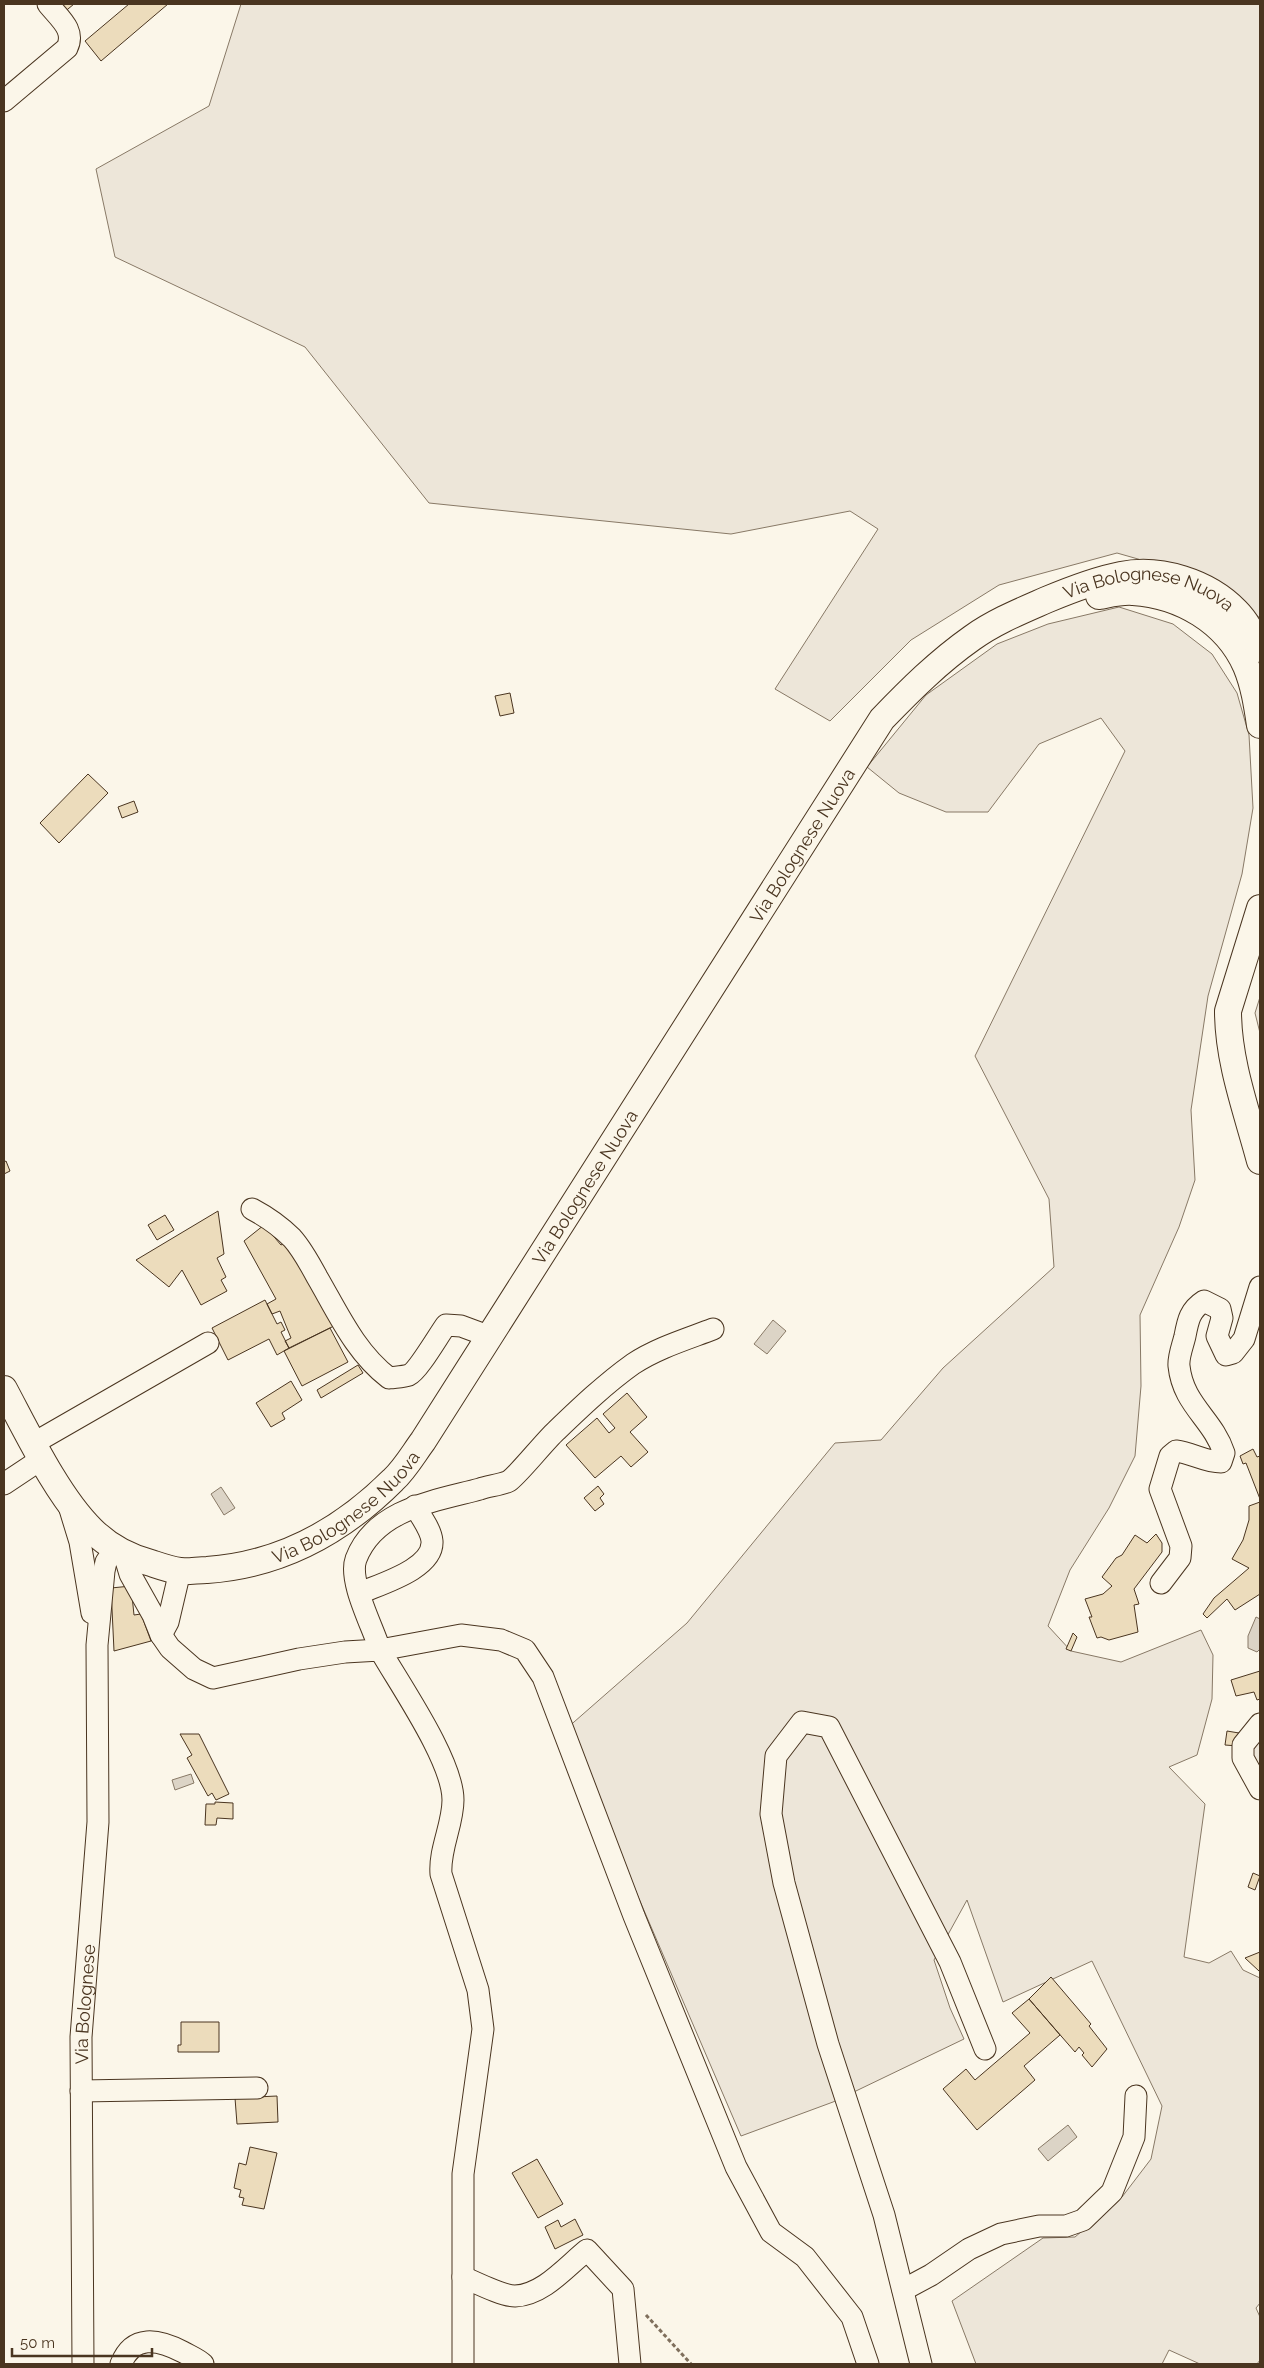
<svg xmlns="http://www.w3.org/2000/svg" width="1264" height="2368" font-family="Raleway,sans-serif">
  <rect width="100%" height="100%" fill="#fbf6e9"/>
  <!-- green -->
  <path fill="#ede6d9" stroke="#887966" d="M241,4H1260V618L1208,579L1117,553L999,585L911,640L830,721L775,689L878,529L850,511L731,534L429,503L305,347L115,257L96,169L209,106Z
    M1119,607L1173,624L1212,654L1237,693L1249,735L1253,808L1242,874L1208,996L1191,1110L1195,1180L1179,1227L1140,1315L1141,1386L1135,1456L1109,1508L1070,1570L1048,1626L1071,1651L1121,1662L1201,1630L1213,1655L1212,1699L1197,1755L1169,1767L1205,1804L1184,1957L1209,1963L1231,1951L1243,1970L1260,1978V2303L1256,2308L1260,2317V2360L1257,2364H1200L1169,2350L1162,2364H976L952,2301L1043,2238L1075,2237L1122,2197L1151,2159L1162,2106L1092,1961L1003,2002L967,1900L934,1960L950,2008L964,2039L833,2102L741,2136L566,1729L687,1623L835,1443L881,1440L943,1368L1054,1267L1049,1199L975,1056L1125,751L1101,718L1039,744L988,812H946L899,793L867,767L926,695L997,644L1048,624Z
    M1260,997V1033L1255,1013Z
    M1260,1730V1777L1249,1758Z"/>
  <!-- water -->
  <path fill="#dcd4c6" stroke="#887966" d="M773,1320L786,1331L767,1354L754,1344Z
    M221,1487L235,1508L224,1515L211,1494Z
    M1256,1617L1260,1619V1649L1257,1652L1248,1648V1636Z
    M191,1774L194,1783L175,1790L172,1780Z
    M1068,2125L1077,2137L1048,2161L1038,2149Z"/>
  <!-- building -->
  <path fill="#ecdcbc" stroke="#4a3520" d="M53,4H74L62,14Z
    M129,4H168L101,61L85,41Z
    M510,693L514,713L500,716L495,696Z
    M88,774L108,793L59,843L40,823Z
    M134,801L138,812L122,818L118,807Z
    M6,1161L10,1171L4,1174V1162Z
    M218,1211L224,1254L217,1258L226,1277L221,1280L227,1291L201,1305L182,1270L169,1287L136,1260Z
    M165,1215L174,1230L157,1240L148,1225Z
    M264,1225L281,1245L288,1241L336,1325L289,1348L285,1341L291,1338L280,1311L272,1314L267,1304L276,1299L244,1241Z
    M265,1300L277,1324L281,1322L285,1330L281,1332L289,1348L277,1355L269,1339L228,1360L212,1328Z
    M330,1328L348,1362L302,1386L284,1351Z
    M358,1365L363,1373L321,1398L317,1390Z
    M291,1381L302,1400L282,1413L285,1419L271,1427L256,1403Z
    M627,1393L647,1417L630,1432L648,1452L631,1467L621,1456L595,1478L566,1445L597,1418L609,1433L615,1428L603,1414Z
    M1253,1449L1257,1457L1260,1456V1499L1246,1463L1243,1464L1240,1456Z
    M598,1486L604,1494L600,1498L604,1504L595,1511L584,1498Z
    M1260,1502V1594L1235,1610L1227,1599L1207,1618L1203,1614L1214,1598L1249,1568L1232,1559L1243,1540L1249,1520V1506Z
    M1156,1534L1162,1543V1552L1134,1589L1139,1604L1134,1605L1138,1632L1109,1640L1101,1637L1097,1638L1089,1617H1092L1085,1599L1103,1594L1112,1586L1102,1577L1116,1558L1122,1555L1135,1535L1147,1543Z
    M131,1586L134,1615L141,1614L151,1641L114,1651L111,1588Z
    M1073,1633L1077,1637L1071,1651L1066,1649Z
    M1260,1671V1699L1257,1700L1254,1692L1236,1696L1231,1680Z
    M1227,1731L1239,1733L1238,1746L1225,1745Z
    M180,1734H199L229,1794L216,1800L212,1793L208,1796L187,1758L192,1755Z
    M215,1802L233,1803V1819L217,1818L216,1825H205L206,1804H215Z
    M1253,1873L1260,1876L1255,1890L1248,1887Z
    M1260,1952V1970L1259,1971L1245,1958Z
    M1051,1977L1091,2024L1089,2026L1107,2049L1092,2067L1082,2055L1084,2053L1079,2047L1075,2052L1029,1999Z
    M1029,1999L1060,2035L1024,2066L1035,2080L977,2130L943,2089L966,2069L975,2080L1030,2033L1012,2013Z
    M181,2022H219V2052H178V2045H181Z
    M277,2096L278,2122L237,2124L235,2098Z
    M250,2147L277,2153L264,2209L242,2205L244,2198L239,2197L241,2190L234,2188L239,2163L246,2165Z
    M537,2159L563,2204L538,2218L512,2173Z
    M575,2219L583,2235L555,2249L545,2227L558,2220L561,2227Z"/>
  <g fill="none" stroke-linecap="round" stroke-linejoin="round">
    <defs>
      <g id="minor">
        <path d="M4,101L67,48C76,30 59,18 48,4"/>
        <path d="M252,1209C267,1217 280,1226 292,1238C302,1249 310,1264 317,1277C338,1313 355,1352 389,1378C395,1377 403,1377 409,1375C418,1371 438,1336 446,1325L461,1326L488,1336"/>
        <path d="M713,1329C687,1339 657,1348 633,1364C605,1384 580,1408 556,1431C545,1441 517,1476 509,1481C501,1485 488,1486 480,1489C435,1501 375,1509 356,1559C348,1581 373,1627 380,1650L461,1635L501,1640L525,1650L543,1677L634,1916L736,2167L771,2232L805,2257L852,2317L868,2364"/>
        <path d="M34,1443L208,1343"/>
        <path d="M4,1484L43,1458"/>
        <path d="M69,1506L80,1542L92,1613"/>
        <path d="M124,1554L130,1574L153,1615L161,1635L170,1648L194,1669L213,1678L299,1659L345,1652L380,1650C400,1685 453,1761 453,1800C453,1825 439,1849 441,1874L478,1990L483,2029L463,2174V2364"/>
        <path d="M1161,1583L1180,1558L1181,1546L1160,1489L1170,1456L1176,1451C1192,1453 1205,1462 1221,1462L1224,1453C1213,1419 1183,1405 1179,1366C1178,1357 1183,1345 1185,1336C1188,1320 1190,1310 1204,1301L1220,1309L1222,1318L1217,1336L1226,1355L1233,1353L1244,1339L1260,1287"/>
        <path d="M360,1593C380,1584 434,1569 432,1541C431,1529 420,1516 415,1506"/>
        <path d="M161,1635L168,1622L180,1571"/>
        <path d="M1260,1724L1243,1745V1758L1260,1789"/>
        <path d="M81,2091L257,2088"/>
        <path d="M463,2277C475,2282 502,2296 515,2296C543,2295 566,2267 587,2250L623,2289L630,2364"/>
        <path d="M903,2290L931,2275L969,2249L1001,2234L1039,2226H1066L1083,2220L1112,2192L1134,2137L1136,2096"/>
        <path id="s1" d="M83,2364L81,2037L98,1822L97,1645L104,1571L106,1562L115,1549"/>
        <path d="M121,2364C133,2334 158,2339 183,2352C190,2356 198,2359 203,2364"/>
        <path d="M921,2364L884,2215L828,2044L784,1883L771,1814L776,1756L802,1722L829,1727L950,1962L985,2049"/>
      </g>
      <g id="major">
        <path d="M1099,596C1110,594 1122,591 1133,592C1180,595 1226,621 1246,666C1254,685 1257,705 1260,725"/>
        <path d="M1260,908L1228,1011C1228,1062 1247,1112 1260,1161"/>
        <path id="s2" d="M4,1389C27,1432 58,1497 92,1530C109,1547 128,1557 151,1563C160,1566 171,1570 180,1571C188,1572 198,1570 207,1570C280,1565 342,1531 393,1480C405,1469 414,1453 423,1441L882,719C910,690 938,662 972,638C994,622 1021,611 1046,600C1070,590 1095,580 1121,575C1160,567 1208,582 1236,611C1247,622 1253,635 1260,649"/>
      </g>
    </defs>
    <!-- minor casing -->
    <use href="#minor" stroke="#4a3520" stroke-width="23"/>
    <!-- major casing -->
    <use href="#major" stroke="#4a3520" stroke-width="28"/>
    <!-- path -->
    <path stroke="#7f6f5c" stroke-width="3" stroke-dasharray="4 2.5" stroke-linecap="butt" d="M646,2315L691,2364"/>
    <!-- minor -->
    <use href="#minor" stroke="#fbf6e9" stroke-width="21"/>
    <!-- major -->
    <use href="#major" stroke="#fbf6e9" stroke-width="26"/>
  </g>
  <g text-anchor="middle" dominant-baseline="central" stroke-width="4" stroke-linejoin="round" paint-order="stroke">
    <!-- street labels -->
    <g font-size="18" fill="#4a3520" stroke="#fbf6e9">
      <text stroke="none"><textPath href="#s2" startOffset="1722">Via Bolognese Nuova</textPath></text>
      <text stroke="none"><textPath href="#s2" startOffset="1259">Via Bolognese Nuova</textPath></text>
      <text stroke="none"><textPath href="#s2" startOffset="854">Via Bolognese Nuova</textPath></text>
      <text stroke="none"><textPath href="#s2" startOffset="449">Via Bolognese Nuova</textPath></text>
      <text stroke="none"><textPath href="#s1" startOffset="360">Via Bolognese</textPath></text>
    </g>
  </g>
  <!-- border -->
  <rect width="1264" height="2368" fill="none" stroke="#4a3520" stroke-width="10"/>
  <!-- scale -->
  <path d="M12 2348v8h140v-8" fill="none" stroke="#4a3520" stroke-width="2.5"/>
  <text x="20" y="2348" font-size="15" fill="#4a3520" stroke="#fbf6e9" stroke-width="4" paint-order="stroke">50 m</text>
</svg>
